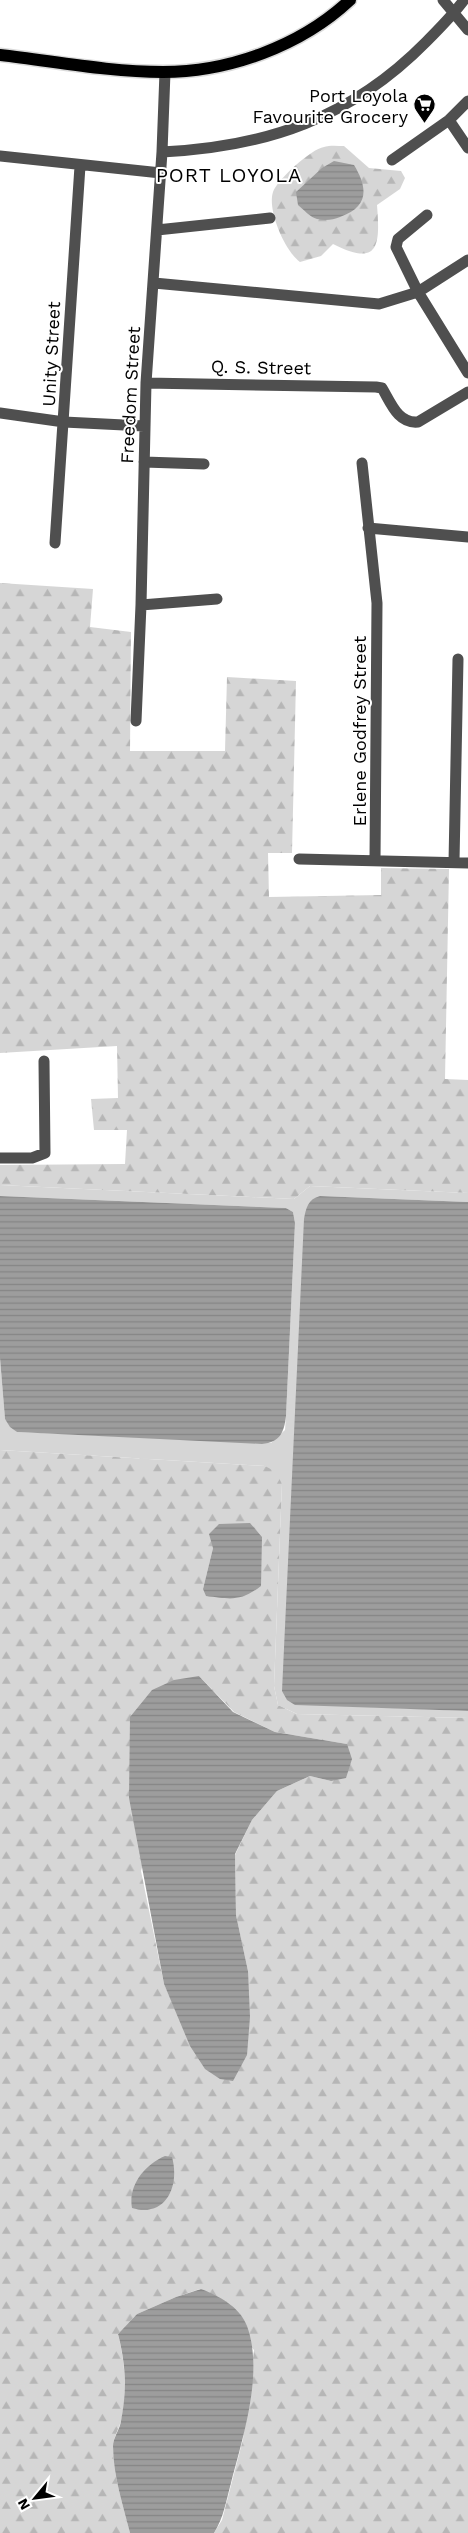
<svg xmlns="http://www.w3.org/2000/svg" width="468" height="2533" font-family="'Work Sans',sans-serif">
  <defs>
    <pattern id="forest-firs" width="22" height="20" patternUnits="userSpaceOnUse" patternTransform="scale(1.25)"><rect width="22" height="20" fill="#d6d6d6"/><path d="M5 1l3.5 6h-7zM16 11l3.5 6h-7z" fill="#b6b6b6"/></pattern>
    <pattern id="water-rules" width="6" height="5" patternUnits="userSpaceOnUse" patternTransform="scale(1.25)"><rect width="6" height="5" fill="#9d9d9d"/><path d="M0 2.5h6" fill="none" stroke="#858585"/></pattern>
  </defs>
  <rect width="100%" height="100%" fill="#fff"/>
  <!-- grass -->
  <path fill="#d6d6d6" d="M0,1185L294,1199L310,1186L468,1193V1202L320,1196L295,1704L468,1711V1718L297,1714L278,1705L274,1686L282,1484L265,1466L0,1450V1358L5,1419L17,1432L271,1443L285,1430L286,1416L295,1223L293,1212L286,1208L0,1196Z"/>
  <!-- forest -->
  <path fill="url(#forest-firs)" fill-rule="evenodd" d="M344,146L369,168L401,171L405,178L400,189L377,205C380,244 380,268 333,244L321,256L300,262C285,251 267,210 273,192C277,180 311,149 324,147C330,145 338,146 344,146Z
    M0,583L93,589L90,627L131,632L130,751H225L227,677L296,681L292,853H268L269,897L381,895V868L449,869L445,1079L468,1080V1193L310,1186L294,1199L0,1185V1165L125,1164L127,1130H94L91,1099L118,1098L117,1046L0,1053Z
    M0,1450L265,1466L276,1472L282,1484L274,1686L278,1705L297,1714L468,1718V2533H214L222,2520L243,2439L254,2350L200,2289L176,2297L137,2314L118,2334C125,2362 127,2388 122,2417C120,2427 113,2438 113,2446C113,2475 123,2505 130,2533H0ZM213,1548L260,1566L261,1586L203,1589ZM199,1676L234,1712L275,1732L347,1744L331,1781L310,1776L277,1791L252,1820L235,1855L236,1915L248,1971L177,2013L164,1984L141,1871Z"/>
  <!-- water -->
  <path fill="url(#water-rules)" d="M334,161L354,165C368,188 369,207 340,217C333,220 325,221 317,219C310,217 304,210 298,205L296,192L322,168Z
    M0,1196L286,1208L293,1212L295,1223L286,1416C284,1433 280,1442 262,1444L17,1432L10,1427L5,1419L0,1358Z
    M320,1196L468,1202V1711L295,1705L287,1700L282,1691L304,1219C306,1208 308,1199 320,1196Z
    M250,1523L262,1537L261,1586C240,1602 231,1599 206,1596L203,1589L213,1548L209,1534L219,1524Z
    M199,1676L233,1712L275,1732L347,1744L352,1759L346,1778L331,1781L310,1776L277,1791L252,1820L235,1854L236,1915L248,1971L250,2017L247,2055L233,2081L220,2079L205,2069L190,2046L164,1984L129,1798L130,1717L152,1690L174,1680Z
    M165,2156L172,2157C180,2186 166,2218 132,2208C128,2186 144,2165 165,2156Z
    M201,2289C219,2296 239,2306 247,2326C264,2372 243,2437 231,2483C226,2501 224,2517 214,2533H130C123,2505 113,2475 113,2446C113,2438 120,2429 121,2421C127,2390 126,2365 118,2334L137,2314L176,2297Z"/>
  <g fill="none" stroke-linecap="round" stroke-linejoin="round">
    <defs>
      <path id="major" d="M0,55C53,61 109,72 163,72C229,72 301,46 350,0"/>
    </defs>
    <!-- major casing -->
    <use href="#major" stroke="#dbdbdb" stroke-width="15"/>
    <!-- minor -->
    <path stroke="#4f4f4f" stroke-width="11" d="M443,0L468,30
      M449,120L468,148
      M162,152C267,147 351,118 426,42C439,29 453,15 464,0
      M0,156L161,173
      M392,160L449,120L468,101
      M427,215L398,239L396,247L418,292L468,373
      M157,230L270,218
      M154,283L379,304L418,292L468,260
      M146,383L376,387L382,388C391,403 398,424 418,422L468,392
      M0,413L64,422L144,426
      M144,462L204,464
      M362,463L377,603L375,860
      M368,528L468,537
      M55,543L80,166
      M141,605L217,599
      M136,721L141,605L146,383L162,152L165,72
      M299,859L468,863
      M454,862L458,659
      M0,1158H32L45,1153L44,1061"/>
    <!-- major -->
    <use href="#major" stroke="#000" stroke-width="12"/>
  </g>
  <!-- icons -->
  <defs>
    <symbol id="supermarket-pin" viewBox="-11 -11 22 30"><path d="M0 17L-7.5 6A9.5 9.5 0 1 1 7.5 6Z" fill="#000" stroke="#fff"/><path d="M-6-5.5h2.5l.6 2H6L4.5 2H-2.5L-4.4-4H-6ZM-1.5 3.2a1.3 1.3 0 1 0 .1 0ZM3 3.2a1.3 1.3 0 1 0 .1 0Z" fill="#fff"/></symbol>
  </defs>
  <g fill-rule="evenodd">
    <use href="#supermarket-pin" x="412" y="92" width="25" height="34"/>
  </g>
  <g text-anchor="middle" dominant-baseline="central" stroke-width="4" stroke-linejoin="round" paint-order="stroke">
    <!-- poi labels -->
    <g font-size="18" fill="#000" stroke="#fff" text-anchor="end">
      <text x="408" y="95">Port Loyola<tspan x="408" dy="21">Favourite Grocery</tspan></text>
    </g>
    <!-- street labels -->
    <g font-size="18" fill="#000" stroke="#fff">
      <text transform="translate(51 354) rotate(-87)">Unity Street</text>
      <text transform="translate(261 367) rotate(1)">Q. S. Street</text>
      <text transform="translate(130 395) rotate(-87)">Freedom Street</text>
      <text transform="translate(359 731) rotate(-90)">Erlene Godfrey Street</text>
    </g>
    <!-- quarter labels -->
    <g font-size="20" letter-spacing="1" fill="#000" stroke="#fff">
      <text x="229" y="175">PORT LOYOLA</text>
    </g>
  </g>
  <!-- north arrow -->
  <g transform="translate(35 2498) rotate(241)" stroke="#ffffff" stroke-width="4" paint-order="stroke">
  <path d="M0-4L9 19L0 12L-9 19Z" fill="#000000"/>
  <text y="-8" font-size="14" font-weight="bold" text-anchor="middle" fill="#000000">N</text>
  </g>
</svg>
